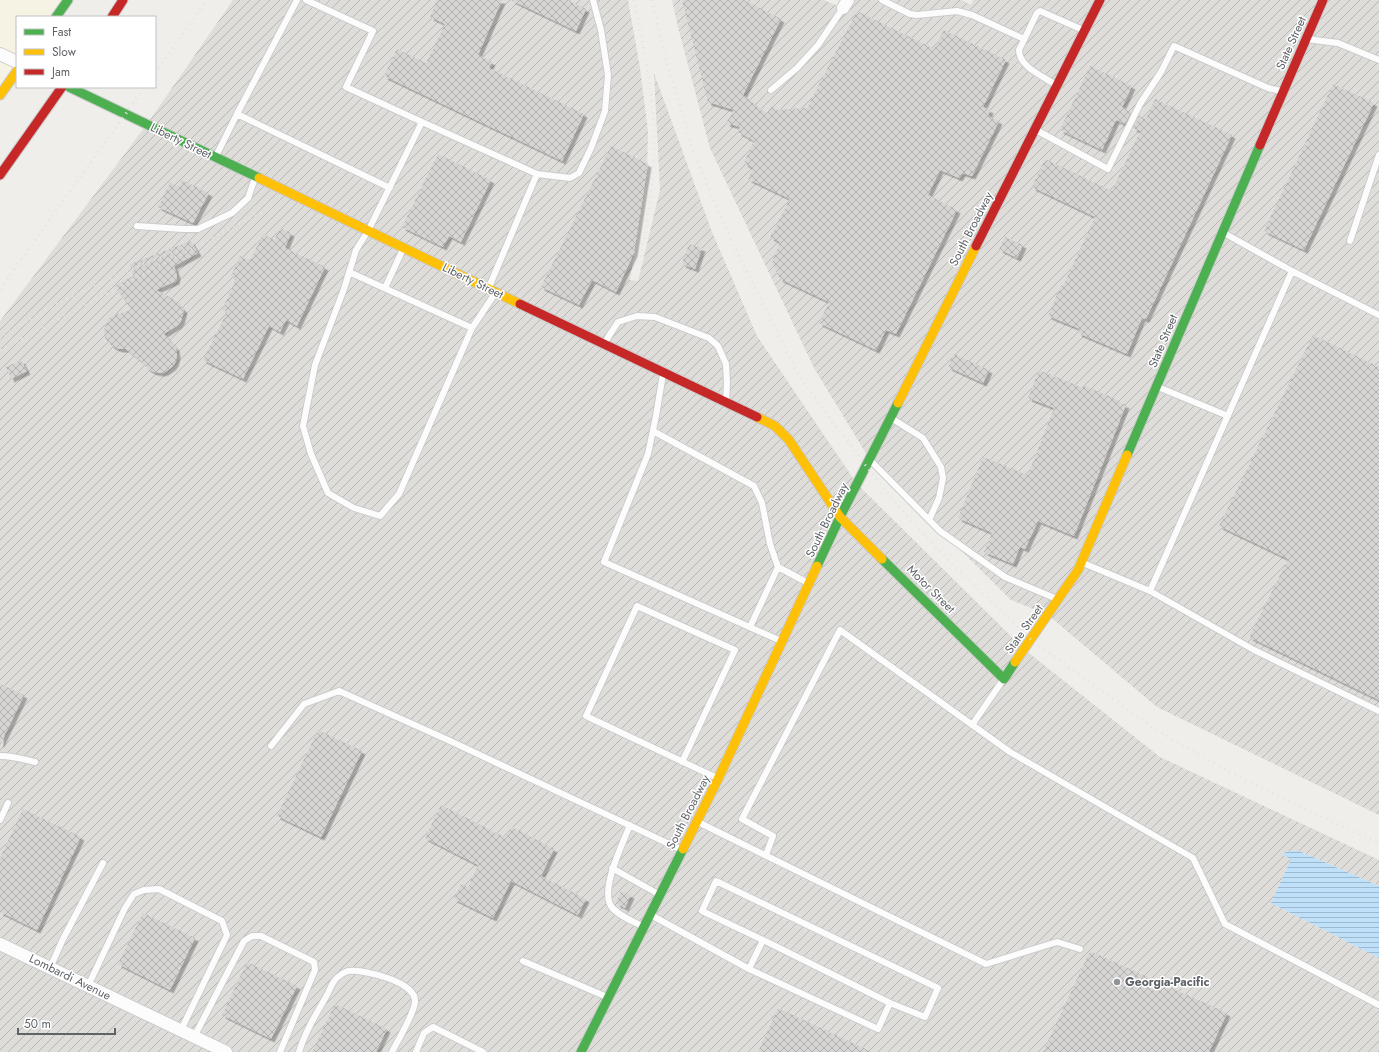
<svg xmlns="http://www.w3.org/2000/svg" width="1379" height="1052" font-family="Jost,sans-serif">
  <defs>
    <pattern id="industrial-furrows" width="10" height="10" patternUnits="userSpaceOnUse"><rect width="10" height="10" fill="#dfddda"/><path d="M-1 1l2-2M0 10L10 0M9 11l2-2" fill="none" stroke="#b8b7b5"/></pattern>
    <pattern id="water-rules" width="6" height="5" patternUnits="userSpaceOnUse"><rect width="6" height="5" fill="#bfe0f9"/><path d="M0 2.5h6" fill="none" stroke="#9eb9cd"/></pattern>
    <pattern id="building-cross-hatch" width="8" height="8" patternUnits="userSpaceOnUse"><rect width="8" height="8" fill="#d6d5d3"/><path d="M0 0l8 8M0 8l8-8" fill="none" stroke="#b1b0af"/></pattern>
    <filter id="shadow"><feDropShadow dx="3.5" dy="3.5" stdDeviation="0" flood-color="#0004"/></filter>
  </defs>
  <rect width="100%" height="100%" fill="#efeeea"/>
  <!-- commercial -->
  <path fill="#f7f3e4" d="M0,0H68L56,17H17V71L0,95Z"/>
  <!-- industrial -->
  <path fill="url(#industrial-furrows)" d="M233,0H628L640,68L648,131L647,175L630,280L638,281L660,190L654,73L712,232L757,336L857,484L1025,650L1160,757L1379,860V886L1299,851H1287L1283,855L1291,859L1271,903L1379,958V1052H0V321L147,124Z
    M672,0H824L843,8L848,0H962L971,5L973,0H1379V815L1157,707L1048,615L1011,600L870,460L814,368L710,148L678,27Z"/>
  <!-- water -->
  <path fill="url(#water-rules)" d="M1287,851H1299L1379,886V958L1271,903L1291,859L1282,855Z"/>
  <!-- building -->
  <path fill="url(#building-cross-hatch)" filter="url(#shadow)" d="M437,0H502L478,55L492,62L489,68L584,114L562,161L384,76L397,49L426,63L445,24L430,17Z
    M511,0H567L586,9L576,31Z
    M682,0H744L781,19L743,95L767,114L771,107L777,110L807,108L857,11L934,49L944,30L1006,60L983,107L990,110L988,116L999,121L972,176L962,173L959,178L940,170L928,195L957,210L896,334L886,330L876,350L819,323L829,302L780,279L772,262L780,242L770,237L790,199L748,179L753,168L744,163L754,141L738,132L740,127L726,123L734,110L708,102Z
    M1090,66L1132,86L1122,107L1131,112L1125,124L1116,120L1102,150L1060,130Z
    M1333,84L1374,103L1304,250L1264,231Z
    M1155,99L1232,135L1146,319L1142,318L1127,354L1078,333L1080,329L1048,316L1061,285L1063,286L1095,217L1032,187L1045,159L1112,191L1140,131L1133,128L1139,116L1146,119Z
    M611,146L648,164L634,253L616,292L592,280L579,305L541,287Z
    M438,154L491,180L461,242L449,236L443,247L402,227Z
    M182,180L209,193L193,223L158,207L170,182L179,187Z
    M280,228L291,233L285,248L325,267L297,326L286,320L280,332L269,326L243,379L203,360L227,312L222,310L236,279L231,276L240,256L250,261L263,234L274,240Z
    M1005,237L1023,245L1017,258L999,249Z
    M191,241L198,253L174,266L177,275L176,281L156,290L175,300L184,310L181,321L178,325L164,334L176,348L177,355L175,363L172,367L165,372L160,373L154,372L148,369L142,362L126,349H119L112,346L105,338L104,330L108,319L114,315L132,310L114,286L133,276L130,264Z
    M689,244L702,248L695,269L682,264Z
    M1313,335L1379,367V700L1249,637L1288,559L1219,526Z
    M954,354L989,370L983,383L948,367Z
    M21,360L27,371L11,379L6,367Z
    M1039,370L1083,388L1084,386L1116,399L1115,401L1126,405L1074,536L1038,521L1025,549L1020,547L1013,564L984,552L992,533L958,518L983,457L1028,475L1054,408L1028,398Z
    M0,684L24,695L0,745Z
    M318,730L362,751L321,837L277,816Z
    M441,805L506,838L512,827L554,849L541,876L586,899L578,915L511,881L493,918L454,899L461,884L468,887L478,865L425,838Z
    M23,809L81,837L37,930L0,912V858Z
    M621,891L631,895L625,908L616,903Z
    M143,913L195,938L170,990L118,964Z
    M1090,951L1227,1013L1209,1052H1043Z
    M247,962L297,986L271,1039L222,1015Z
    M335,1004L387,1029L376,1052H312Z
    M778,1008L872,1052H758Z"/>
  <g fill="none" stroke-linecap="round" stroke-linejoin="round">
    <defs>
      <path id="lane" d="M306,0L373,31L346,87L422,122
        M882,0L910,14L917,15L957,11L972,15L1024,39
        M1306,39L1338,43L1379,60
        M1056,85C1043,76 1019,67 1019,50L1037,13L1040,11L1083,30
        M771,90L797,68L818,45L843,8
        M237,114L297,0
        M1036,130L1108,169L1140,104L1161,72L1174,46L1268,88L1281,91
        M216,156L237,114L390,188
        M537,174L570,178L579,173L591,148L605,111L608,75L601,30L593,0
        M137,226L183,229H198L232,213L248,198L255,178
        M1350,241L1379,155
        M1292,271L1379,315
        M349,272L472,328L496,292
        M385,288L403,249
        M472,328L399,494L380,516L354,508L328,493L311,454L303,426L315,365L344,289L356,250L368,231L422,122L537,174L489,287
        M605,342L618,322L637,316L655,317L709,338L718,346L726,364L727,383L726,401
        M663,374L656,416L648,454L604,562L781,641
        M1158,387L1228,416
        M891,418L923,438L941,467L943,478L939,498L929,520
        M653,431L754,486L762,503L770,544L778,567L808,583
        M871,461L940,531L1005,577L1057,599
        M1083,563L1150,591L1292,271L1224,233
        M1150,591L1254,650L1379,711
        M750,627L778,567
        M972,725L1003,680
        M271,746L304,704L339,691L448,740L682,850
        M0,756C12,756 23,759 35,762
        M682,762L735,650L637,606L586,716L717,778
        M0,820L8,803
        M698,822L986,964L1057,942L1080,949
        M630,825C623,843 600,889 611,906C617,915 632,921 642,926
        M766,855L773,836L742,819L840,630L1010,752L1193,858L1225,924L1379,1005
        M612,868L660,895
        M651,915L749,969L763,940L702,911L716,881L938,988L925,1017L890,1003L763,940
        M523,961L607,997
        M50,968L63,939L103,863
        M749,969L878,1029L890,1003
        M88,986L125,908L134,894L144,890L159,889L222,921L227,935L181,1030
        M194,1037L244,941L252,936H261L314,962L315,970L280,1052
        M299,1052C305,1032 316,1014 327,995C330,989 333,980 338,977C340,975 345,972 348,971C364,969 417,982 415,1002C414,1014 398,1040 392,1052
        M416,1052L424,1033L433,1027L483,1052"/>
      <path id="street" d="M843,8L848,0
        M0,54L17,62
        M0,944L226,1052"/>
      <path id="fast" d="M56,17L68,0
        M69,87L259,178
        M1127,455L1260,145
        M882,559L1004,679L1015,662
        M817,566L840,517L898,403
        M581,1052L683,849"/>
      <path id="slow" d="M0,95L17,71
        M259,178L520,304
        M898,403L976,246
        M757,417L775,426L789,440L840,517L882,559
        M1015,662L1078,570L1127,455
        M683,849L718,779L817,566"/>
      <path id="jam" d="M112,17L123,0
        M1260,145L1323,0
        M0,175L62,87
        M976,246L1100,0
        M520,304L757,417"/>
    </defs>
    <!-- lane casing -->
    <use href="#lane" stroke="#cbcccc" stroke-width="8"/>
    <!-- street casing -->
    <use href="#street" stroke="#cbcccc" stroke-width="14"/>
    <!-- fast casing -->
    <use href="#fast" stroke="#cacacb" stroke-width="11"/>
    <!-- slow casing -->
    <use href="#slow" stroke="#cacacb" stroke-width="11"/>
    <!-- jam casing -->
    <use href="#jam" stroke="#cacacb" stroke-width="11"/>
    <!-- lane -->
    <use href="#lane" stroke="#fdfcfc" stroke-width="6"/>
    <!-- street -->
    <use href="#street" stroke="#fdfcfc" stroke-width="12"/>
    <!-- fast -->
    <use href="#fast" stroke="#4caf50" stroke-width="9"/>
    <!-- slow -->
    <use href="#slow" stroke="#ffc107" stroke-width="9"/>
    <!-- jam -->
    <use href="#jam" stroke="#c62828" stroke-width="9"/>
    <!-- rail -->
    <path stroke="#e4e4e4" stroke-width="3" stroke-dasharray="1 5" stroke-linecap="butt" d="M634,0C643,45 653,90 654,136C655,180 647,223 639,266
      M652,0L666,59L693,151L734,247L800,378L866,466L909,519L946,558L1031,640L1158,731L1231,773L1312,812L1379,843
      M674,0L693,70
      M155,73L207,0
      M0,289L145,87
      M0,339C18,325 40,314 60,303C101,282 141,264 184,248
      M0,350L271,207"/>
  </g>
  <!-- markers -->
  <circle fill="#919496" stroke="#fff" stroke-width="1.5" cx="1117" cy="982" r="4"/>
  <g text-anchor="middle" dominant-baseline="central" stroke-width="3" stroke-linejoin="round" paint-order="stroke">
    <!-- street labels -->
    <g font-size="12" fill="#5f6368" stroke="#fff">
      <text transform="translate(1291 43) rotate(-66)">State Street</text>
      <text transform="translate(181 141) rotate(26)">Liberty Street</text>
      <text transform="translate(971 229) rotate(-63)">South Broadway</text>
      <text transform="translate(473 281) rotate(26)">Liberty Street</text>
      <text transform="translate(1163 341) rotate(-67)">State Street</text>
      <text transform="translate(827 520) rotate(-64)">South Broadway</text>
      <text transform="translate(931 589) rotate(45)">Motor Street</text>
      <text transform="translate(1024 629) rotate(-55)">State Street</text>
      <text transform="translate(688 812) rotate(-63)">South Broadway</text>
      <text transform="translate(70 977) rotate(26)">Lombardi Avenue</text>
    </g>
    <!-- poi labels -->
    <g font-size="12" font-weight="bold" fill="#5f6368" stroke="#fff" text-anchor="start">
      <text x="1125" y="982">Georgia-Pacific</text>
    </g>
  </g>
  <!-- legend -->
  <rect x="16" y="16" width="140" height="72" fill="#ffffff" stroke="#bfc1c3"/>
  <rect x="24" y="29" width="20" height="6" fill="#4caf50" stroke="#bfc1c3"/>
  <text x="52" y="36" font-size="12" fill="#5f6368">Fast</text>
  <rect x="24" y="49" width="20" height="6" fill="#ffc107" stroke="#bfc1c3"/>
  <text x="52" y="56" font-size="12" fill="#5f6368">Slow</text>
  <rect x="24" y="69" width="20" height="6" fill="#c62828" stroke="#bfc1c3"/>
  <text x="52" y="76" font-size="12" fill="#5f6368">Jam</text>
  <!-- scale -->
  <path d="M18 1028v6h97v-6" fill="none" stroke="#5f6368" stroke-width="2"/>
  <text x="24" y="1028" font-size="12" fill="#5f6368" stroke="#ffffff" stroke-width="3" paint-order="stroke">50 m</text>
</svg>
